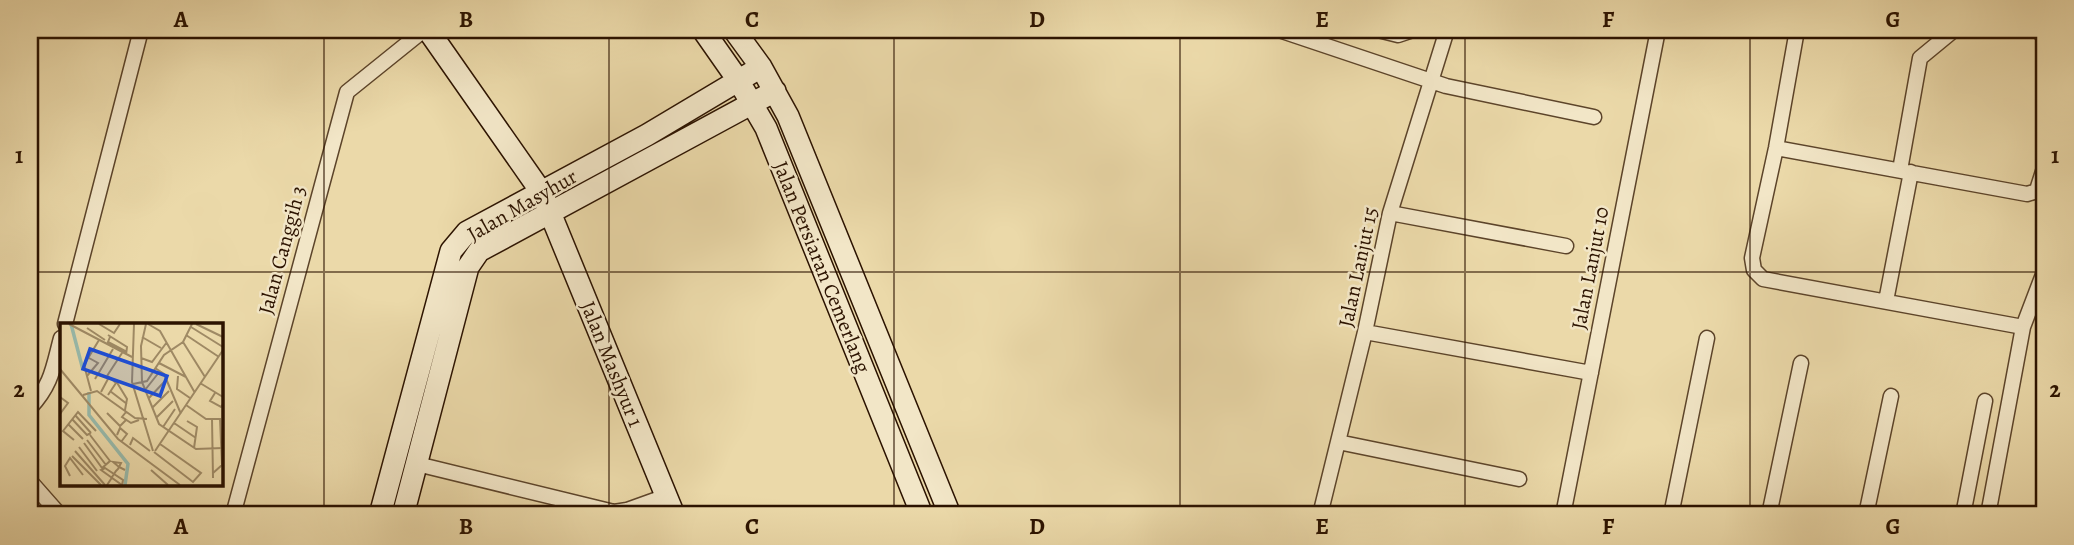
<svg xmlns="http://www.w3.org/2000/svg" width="2074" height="545" font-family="Alegreya,serif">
  <rect width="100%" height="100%" fill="#ebd9a9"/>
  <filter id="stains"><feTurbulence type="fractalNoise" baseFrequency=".00286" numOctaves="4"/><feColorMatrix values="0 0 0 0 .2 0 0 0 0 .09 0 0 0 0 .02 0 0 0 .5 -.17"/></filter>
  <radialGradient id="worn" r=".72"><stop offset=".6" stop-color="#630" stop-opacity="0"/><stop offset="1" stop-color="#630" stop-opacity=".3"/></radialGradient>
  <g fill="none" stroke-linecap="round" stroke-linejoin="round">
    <defs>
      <path id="street" d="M1279,30L1446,86L1594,117
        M1378,30L1398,35L1413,30
        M1797,30L1776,148L1752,258L1754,270L1763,279L2023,327
        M2038,30L2044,38
        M1776,148L2027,194L2034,192L2037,190L2044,168
        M1900,170L1920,58L1954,30
        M1390,213L1566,246
        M1886,301L1911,172
        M65,324L141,30
        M1365,332L1591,373
        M30,408C52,384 53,368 61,338
        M1338,442L1519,479
        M417,464L614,512L627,510L666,496
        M30,481L60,515
        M233,515L347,92L424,30
        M1320,515L1365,332L1390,213L1447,30
        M1563,515L1658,30
        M1671,515L1707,338
        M1769,515L1801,363
        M1866,515L1891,396
        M1963,515L1985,401
        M1988,515L2023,327L2044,272"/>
      <path id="secondary" d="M428,30L542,193L674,515
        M703,30L738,80L766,128L922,515
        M734,30L761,67L788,116L950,515
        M380,515L451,251L467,232L647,135L761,67
        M403,515L468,267L479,251L775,91"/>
    </defs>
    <!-- street casing -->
    <use href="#street" stroke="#5c442a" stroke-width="17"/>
    <!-- secondary casing -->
    <use href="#secondary" stroke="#2c1300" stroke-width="24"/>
    <!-- street -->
    <use href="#street" stroke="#f2e6c7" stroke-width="14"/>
    <!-- secondary -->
    <use href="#secondary" stroke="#f2e6c7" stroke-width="21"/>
  </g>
  <!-- grid -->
  <path fill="none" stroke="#2c1300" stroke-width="2" stroke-opacity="0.55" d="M324,30V515M609,30V515M894,30V515M1180,30V515M1465,30V515M1750,30V515M30,272H2044"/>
  <g text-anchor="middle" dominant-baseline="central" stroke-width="5" stroke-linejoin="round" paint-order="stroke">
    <!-- street labels -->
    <g font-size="21" fill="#2c1300" stroke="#f2e6c7">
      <text transform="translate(522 205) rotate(-30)">Jalan Masyhur</text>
      <text transform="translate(282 250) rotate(-75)">Jalan Canggih 3</text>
      <text transform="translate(822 267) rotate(68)">Jalan Persiaran Cemerlang</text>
      <text transform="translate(1358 267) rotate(-78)">Jalan Lanjut 15</text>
      <text transform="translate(1590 268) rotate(-79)">Jalan Lanjut 10</text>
      <text transform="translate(612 364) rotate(68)">Jalan Mashyur 1</text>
    </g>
  </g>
  <!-- overview -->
  <g transform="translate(60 323)">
    <rect width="163" height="163" fill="#ebd9a9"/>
    <path fill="none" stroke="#98baab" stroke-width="3.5" d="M11,1L23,47M29,69V92L68,141L65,162"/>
    <path fill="none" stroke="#9f8a65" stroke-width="2" d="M9,1L72,34M39,1L54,10L60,1M74,1L72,59L93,128M86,1L81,23L82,59L99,101L136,126L163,125M88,1L100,8L135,70M136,1L163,14M131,4L163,24M27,5L45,17M48,12L67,24L66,32M126,12L159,34M50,14L48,19L67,29M82,14L101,25M123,19L145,54M81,35L92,39L107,19M99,40L126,54M95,45L104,51L121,91M0,46L58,116L120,162M27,53L38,40L29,35M47,53L62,30M118,53L117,66L130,75M35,56L53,26M56,58L67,76L65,87M140,60L163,74M73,61L87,58L104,32L123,19L132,1M85,67L100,48M31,68L24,42L39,17M50,68L67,81M41,69L49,54L56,60L48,72M155,70L150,78L161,84L163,81M23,72L37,68L75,95L87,96M88,76L106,57M126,82L146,96H160L162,142L153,150M92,85L109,68M66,89L62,94L71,100L79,97M47,90L60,103L66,97M0,91L8,80L0,74M15,92L31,110M96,95L113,78M12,96L27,112L31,110M152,96L153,155M127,98L137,104L134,125M114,100L136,115M8,101L23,116M103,104L115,86M30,112L50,138L42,145M57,112L60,105L67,111L61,119M14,117L3,108L18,89L36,108M27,117L46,142M24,120L42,145M70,122L73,115L90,128M19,124L37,148M15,128L45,162M95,128L163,27M94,129L133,159L141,150L100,121M12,133L41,162M45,145L63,157L62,162L41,147ZM91,147L108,162M10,153L5,143L10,135L23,152M47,162L51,156L52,154L56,148L58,146L61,140L53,139L59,144L65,147"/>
    <path fill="#1d4ed8" fill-opacity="0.15" stroke="#1d4ed8" stroke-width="3.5" d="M30,26L107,53L100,73L23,46Z"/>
    <rect width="163" height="163" fill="none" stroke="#2c1300" stroke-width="3.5"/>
  </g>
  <!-- margin -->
  <rect width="2074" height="545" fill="none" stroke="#ebd9a9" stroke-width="77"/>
  <rect x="38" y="38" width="1998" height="468" fill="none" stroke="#2c1300" stroke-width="2.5"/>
  <g font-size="23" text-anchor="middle" font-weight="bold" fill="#2c1300">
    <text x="181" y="27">A</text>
    <text x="466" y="27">B</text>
    <text x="752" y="27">C</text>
    <text x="1037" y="27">D</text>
    <text x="1322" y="27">E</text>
    <text x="1608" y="27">F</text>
    <text x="1893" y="27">G</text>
    <text x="19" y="163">1</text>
    <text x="2055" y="163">1</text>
    <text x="19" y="397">2</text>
    <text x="2055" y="397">2</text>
    <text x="181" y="534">A</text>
    <text x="466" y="534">B</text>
    <text x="752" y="534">C</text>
    <text x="1037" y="534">D</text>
    <text x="1322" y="534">E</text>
    <text x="1608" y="534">F</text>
    <text x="1893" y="534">G</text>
  </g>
  <rect width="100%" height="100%" filter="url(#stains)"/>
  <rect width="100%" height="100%" fill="url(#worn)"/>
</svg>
